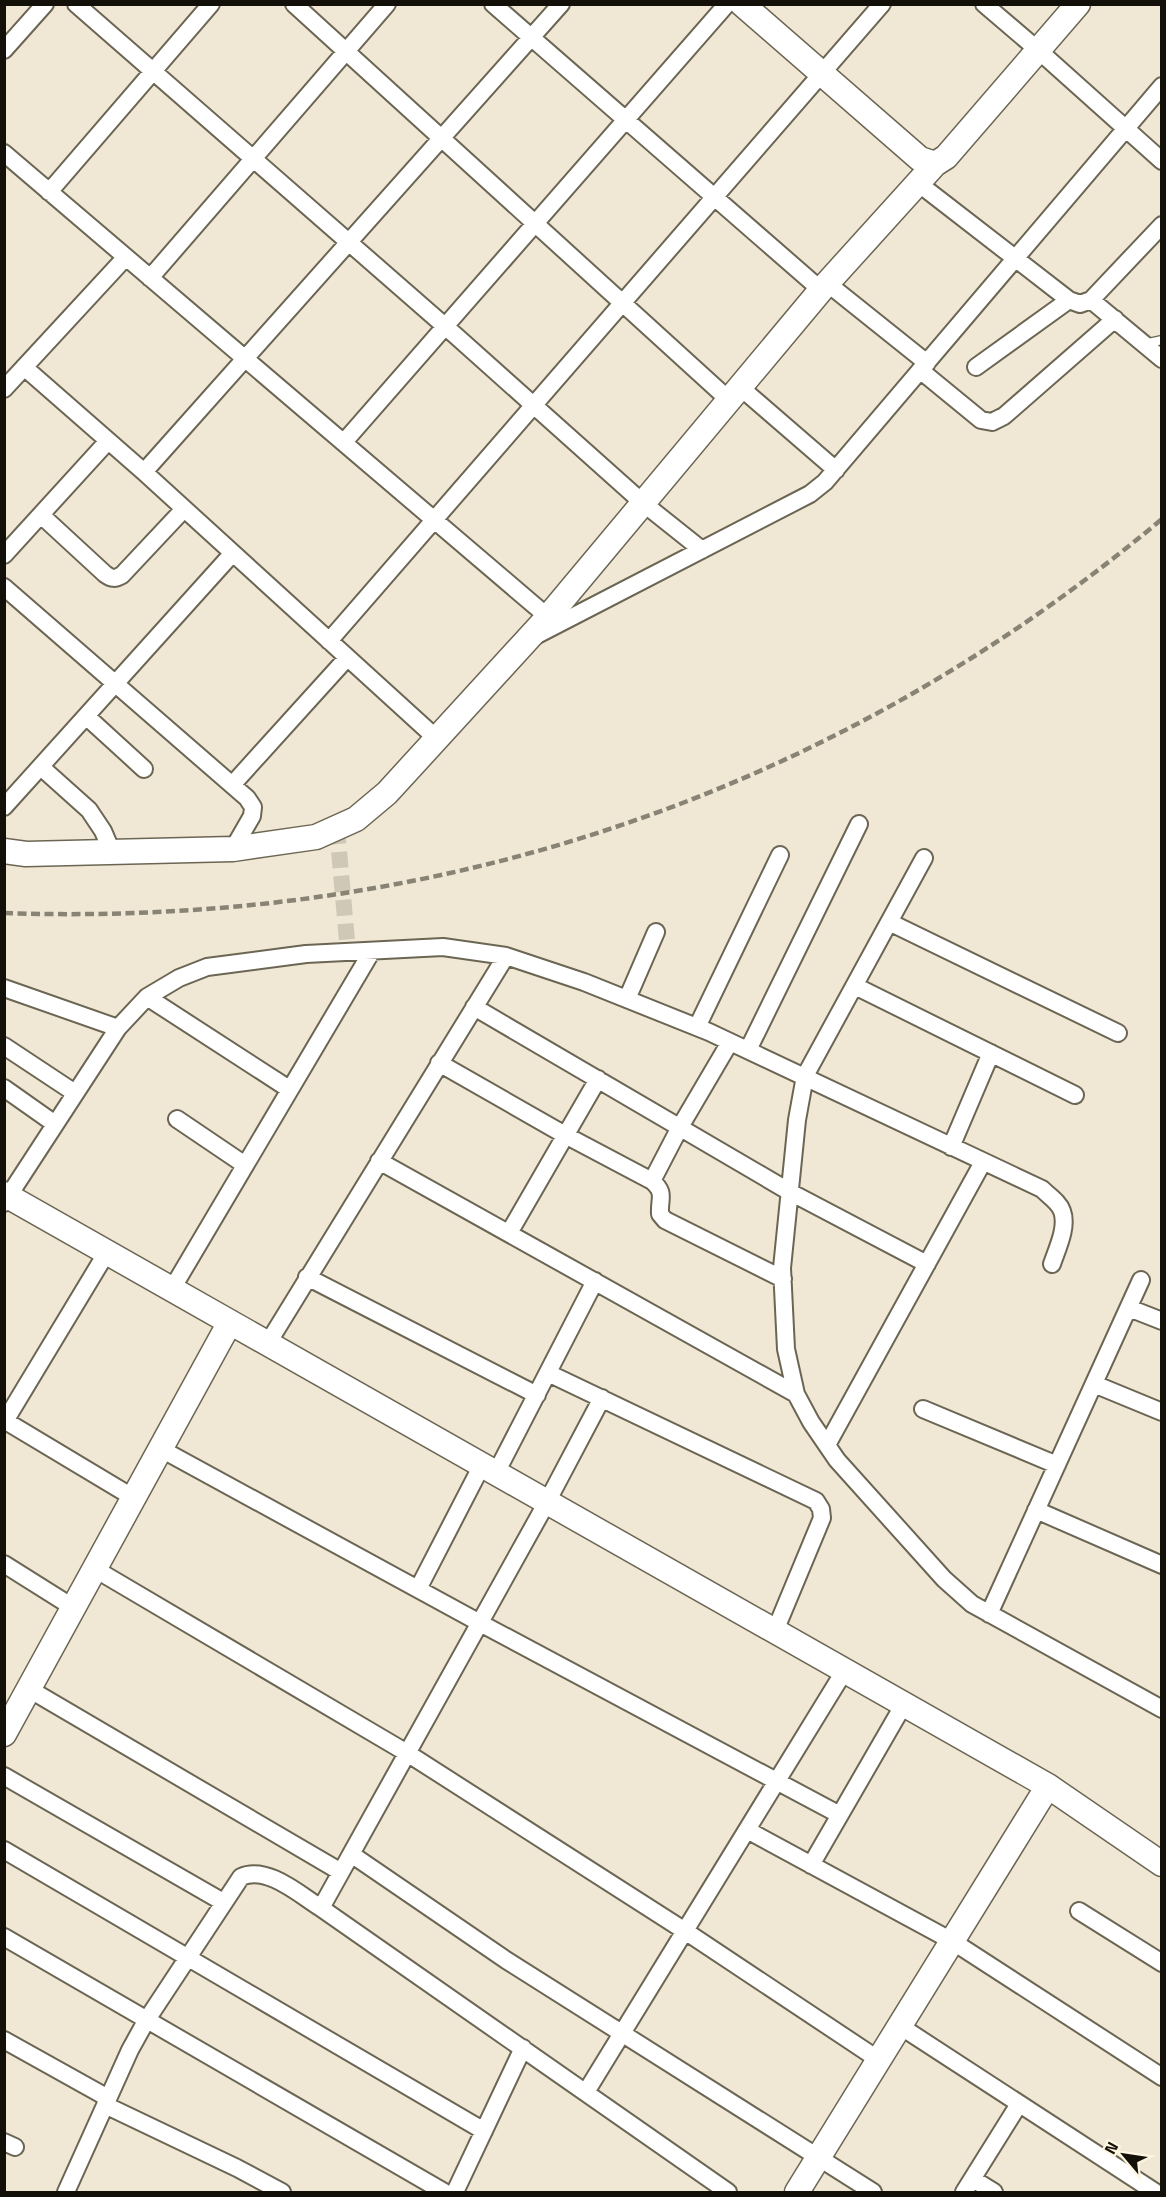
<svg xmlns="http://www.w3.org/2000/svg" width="1166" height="2197" font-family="'Titillium Web',sans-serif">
  <rect width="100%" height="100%" fill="#f0e8d4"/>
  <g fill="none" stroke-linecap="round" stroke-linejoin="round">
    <!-- street-tunnel -->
    <path stroke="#cfc8b6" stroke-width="16" stroke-dasharray="16 8" stroke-linecap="butt" d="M337,828L348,952"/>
    <defs>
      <path id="lane" d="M1144,344L1162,340"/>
      <path id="street" d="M76,4L455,335L643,503L702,550
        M294,4L729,400
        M493,4L821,290
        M984,4L1038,50L1162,161
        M4,50L45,4
        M4,153L548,617
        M918,183L1069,300L1080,304L1091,300L1162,225
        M49,192L211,4
        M150,278L387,4
        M827,283L927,363
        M1091,300L1162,359
        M24,367L144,472L436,738
        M976,367L1069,300
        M920,370L981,420L992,422L1004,416L1115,319
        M740,387L836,470
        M4,389L125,258
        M344,442L727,4
        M144,472L561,4
        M41,515L105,574C112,579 115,579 122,575L184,509
        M4,555L108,441
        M4,587L247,798L253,807L252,816L233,849
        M537,635L810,494L825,482L1162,86
        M329,641L882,4
        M86,716L144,769
        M41,767L89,810L103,831L112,852
        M232,785L347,658
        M4,807L232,554
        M924,858L805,1076L797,1120L782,1268L786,1349L796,1394L811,1422L837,1460L944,1579L972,1604L1162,1709
        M889,922L1118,1033
        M855,986L1075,1095
        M4,988L118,1028
        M147,997L289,1089
        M627,999L656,932
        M474,1007L790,1192L927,1264
        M697,1027L780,855
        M4,1046L75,1093
        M748,1050L859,824
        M439,1063L565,1135L652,1181C666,1193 659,1198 660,1214L665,1220L783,1279
        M4,1088L55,1124
        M177,1119L245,1165
        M951,1147L991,1053
        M379,1161L796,1394
        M652,1181L680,1127L730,1042
        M4,1203L118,1028L147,997L179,978L207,967L306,954L443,947L506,956L584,982L709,1032L1042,1189C1049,1196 1059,1202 1062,1211C1068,1227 1057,1249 1052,1264
        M509,1233L598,1079
        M307,1277L537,1395
        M172,1289L372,951
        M1129,1308L1162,1321
        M268,1343L506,956
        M548,1373L816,1501L821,1509L822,1518L775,1631
        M1094,1384L1162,1412
        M923,1409L1057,1465
        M4,1420L134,1498
        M5,1421L107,1252
        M827,1445L983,1162
        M161,1449L480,1623L840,1815
        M496,1473L595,1281
        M1036,1510L1162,1565
        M4,1564L74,1608
        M95,1569L407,1753L685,1931L879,2060
        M418,1589L482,1465
        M989,1614L1141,1280
        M29,1689L341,1872
        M4,1776L223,1902
        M747,1830L952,1941L1162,2077
        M4,1850L484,2131
        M351,1854L506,1960L873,2192
        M811,1865L904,1704
        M321,1908L547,1502L602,1398
        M1079,1911L1162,1963
        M4,1937L444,2192
        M900,2026L1155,2192
        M4,2040L108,2098
        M586,2092L845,1670
        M105,2105L237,2168L282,2192
        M4,2142L15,2147
        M973,2179L994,2192
        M66,2192L130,2050L146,2021L241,1877C267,1865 300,1895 321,1908L728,2192
        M455,2192L523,2048
        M964,2192L1019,2104"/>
      <path id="secondary" d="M742,4L920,159L935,164L946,157L1078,4
        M4,851L26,854L233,849L316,837L356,819L387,793L548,617L821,290L935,164
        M4,1194L1048,1786L1162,1864
        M4,1734L230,1322
        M797,2192L1048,1786"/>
    </defs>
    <!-- lane casing -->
    <use href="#lane" stroke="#6b6553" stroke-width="11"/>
    <!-- street casing -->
    <use href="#street" stroke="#6b6553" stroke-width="20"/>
    <!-- secondary casing -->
    <use href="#secondary" stroke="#6b6553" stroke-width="27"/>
    <!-- lane -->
    <use href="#lane" stroke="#fff" stroke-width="8"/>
    <!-- street -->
    <use href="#street" stroke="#fff" stroke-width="16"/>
    <!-- secondary -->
    <use href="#secondary" stroke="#fff" stroke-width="24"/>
    <!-- rail -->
    <path stroke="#888375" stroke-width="4.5" stroke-dasharray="9 4.5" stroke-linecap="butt" d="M4,913C434,928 831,796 1162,519"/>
  </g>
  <!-- border -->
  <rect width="1166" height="2197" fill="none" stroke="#131009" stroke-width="12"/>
  <!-- north arrow -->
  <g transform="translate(1124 2155) rotate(299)" stroke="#fdf6e1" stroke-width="4.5" paint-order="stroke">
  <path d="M0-4.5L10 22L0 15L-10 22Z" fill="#131009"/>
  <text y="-9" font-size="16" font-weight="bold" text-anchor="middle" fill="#131009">N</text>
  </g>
</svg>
